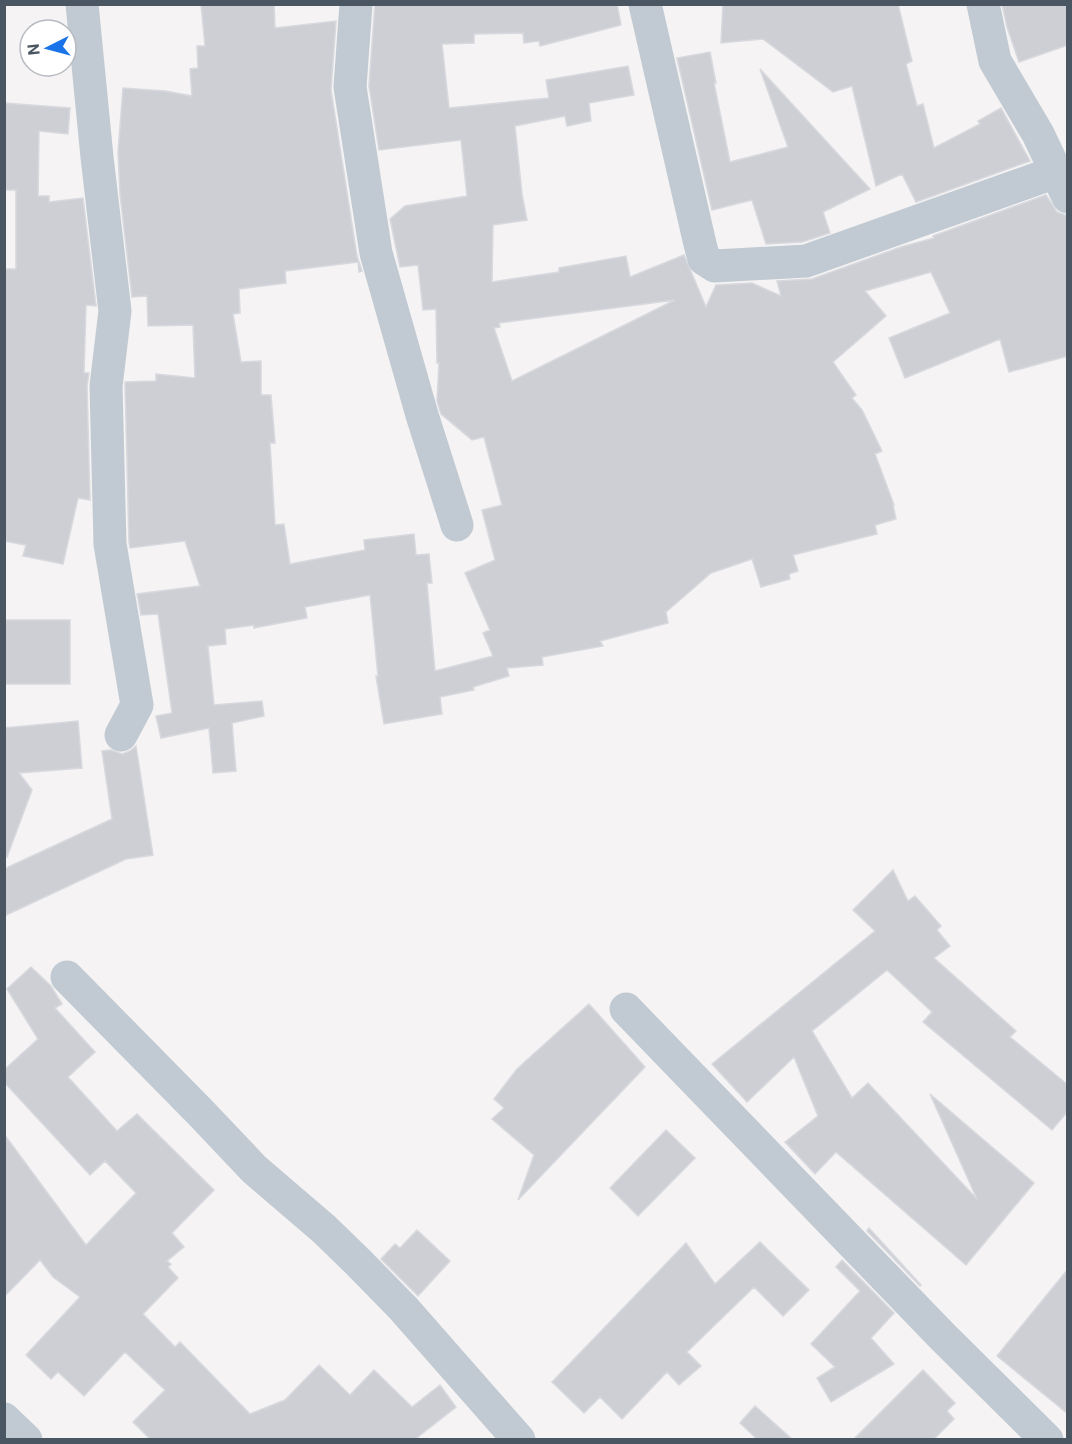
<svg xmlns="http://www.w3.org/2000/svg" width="1072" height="1444" font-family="Roboto,sans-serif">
  <rect width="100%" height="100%" fill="#f5f3f3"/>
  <!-- building -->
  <path fill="#cdcfd5" stroke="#d7d9de" stroke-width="1.5" fill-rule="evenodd" d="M201,4H274L275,28L336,21L331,90L357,256L362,271L359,272L358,262L285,271L286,283L239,289L240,313L233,314L241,362L261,361V395H271L275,443H270L275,525L284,524L290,564L365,550L364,540L414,534L416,555L429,554L432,583H427L435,671L493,656L483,633L490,630L465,573L495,560L482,510L502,505L484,437L472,440L441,414L437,401L439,363H437L436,309L423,310L418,265L400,267L390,219L405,206L467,196L461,140L379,150L369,86L375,4H617L621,25L540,46L539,41L524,43L523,33L474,34V43L442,44L449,108L549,98L546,80L628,66L634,95L589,103L591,121L567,126L565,116L515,126L522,194L527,220L493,225L492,282L559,272V268L626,256L630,277L684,255L706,307L716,285L752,283L781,296L777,281L812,279L901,247L934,238L933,236L1046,195L1057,212L1068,216V356L1009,372L1000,339L905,378L889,338L950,313L931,272L865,291L886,316L833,362L856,395L852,398L862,410L882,451L875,454L894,505H893L896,519L875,525L877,534L793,555L798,571L789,574L790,579L761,587L752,559L711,573L666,612L668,623L600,641L603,646L542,657L543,665L507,668L509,676L473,687L474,690L440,697L442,714L384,724L376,676H378L370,595L305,607L307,618L254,628V625L225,629L226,644L208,646L214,705L262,701L264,716L232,723L236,771L213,773L209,728L161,738L156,716L172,713L158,614L141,615L137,594L200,586L185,541L130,548L129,542L125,382L156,381V374L195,378L193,325L148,326L147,296L132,297L120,194L118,152L123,88L165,91L192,96L190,69L198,68L197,46H205ZM675,300L512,381L494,328L500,327L499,323Z
    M723,4H898L912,61L906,64L917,106L923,104L934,148L980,124L978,121L1001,108L1030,161L916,202L902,174L876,186L852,86L833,92L763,39L721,43Z
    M1002,4H1068V45L1019,62L1007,27Z
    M710,52L716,83H714L730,162L788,147L760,69L870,189L823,212L830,233L802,242L766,244L752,200L712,210L677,58Z
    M4,103L70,108L68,134L39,131L38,196H49V202L83,198L96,306L86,305L84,373H89L87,386L90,500L78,498L63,564L23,556L26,545L4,541V269H16V190H4Z
    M4,620H70V684H5Z
    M78,721L82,768L19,773L32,790L7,857L4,856V728Z
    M136,746L153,855L126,859L4,916V869L112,819L102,751L111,750L122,754L130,751Z
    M893,870L908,901L915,896L941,926L937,930L950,946L934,958L1016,1031L1010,1037L1068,1085V1111L1052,1130L923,1022L932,1012L887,970L812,1031L852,1098L868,1083L977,1199L930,1094L1034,1183L966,1265L836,1152L815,1174L785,1142L818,1116L794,1057L747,1102L712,1064L875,931L853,910Z
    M31,967L51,986L62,1004L55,1008L95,1052L68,1077L117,1131L137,1114L214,1190L172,1233L184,1247L167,1261L171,1264L168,1267L178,1278L143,1314L175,1347L180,1342L250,1414L285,1400L319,1365L350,1395L374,1370L412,1407L440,1385L456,1407L414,1440H151L133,1422L165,1390L125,1352L84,1396L58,1372L51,1379L26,1355L80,1297L53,1277L40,1260L4,1297V1134L86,1245L136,1193L105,1161L90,1175L4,1082V1070L38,1039L7,989Z
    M589,1004L645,1067L518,1200L534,1155L492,1119L504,1108L494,1099L517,1069Z
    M666,1130L695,1158L638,1216L610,1188Z
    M869,1228L921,1285L920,1286L867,1231Z
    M417,1230L450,1261L418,1296L381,1259L395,1244L400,1248Z
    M760,1242L809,1290L783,1316L754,1287L687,1352L701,1366L679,1385L667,1372L622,1419L600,1397L584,1413L552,1382L686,1243L715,1284Z
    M842,1260L894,1313L871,1338L894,1364L831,1402L817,1378L835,1367L811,1344L860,1291L836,1267Z
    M1068,1269V1414L997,1356Z
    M923,1370L955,1403L947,1411L954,1419L933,1440H853Z
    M755,1406L793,1440H758L740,1423Z"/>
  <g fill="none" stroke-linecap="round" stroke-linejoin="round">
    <!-- minor -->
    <path stroke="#c1cad2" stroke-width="33" d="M82,4L97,157L115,311L106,386L110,544L137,705L121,735
      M356,4L350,87L376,253L422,415L457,525
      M645,4L700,244L704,259L715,266L806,261L1056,172
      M983,4L995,61L1038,134L1068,197
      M67,977L200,1112L254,1169L324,1229L357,1261L403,1308L519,1440
      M626,1009L943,1337L1047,1440
      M4,1419L26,1440"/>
  </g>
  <!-- border -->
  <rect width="1072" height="1444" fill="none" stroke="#4a5661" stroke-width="12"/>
  <!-- north arrow -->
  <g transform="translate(48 48) rotate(264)"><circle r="28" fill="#ffffff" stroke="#b7bbc0" stroke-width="1.5"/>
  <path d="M0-4.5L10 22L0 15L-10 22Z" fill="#1a73e8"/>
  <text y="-9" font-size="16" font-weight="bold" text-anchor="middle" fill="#4a5661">N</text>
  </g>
</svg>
